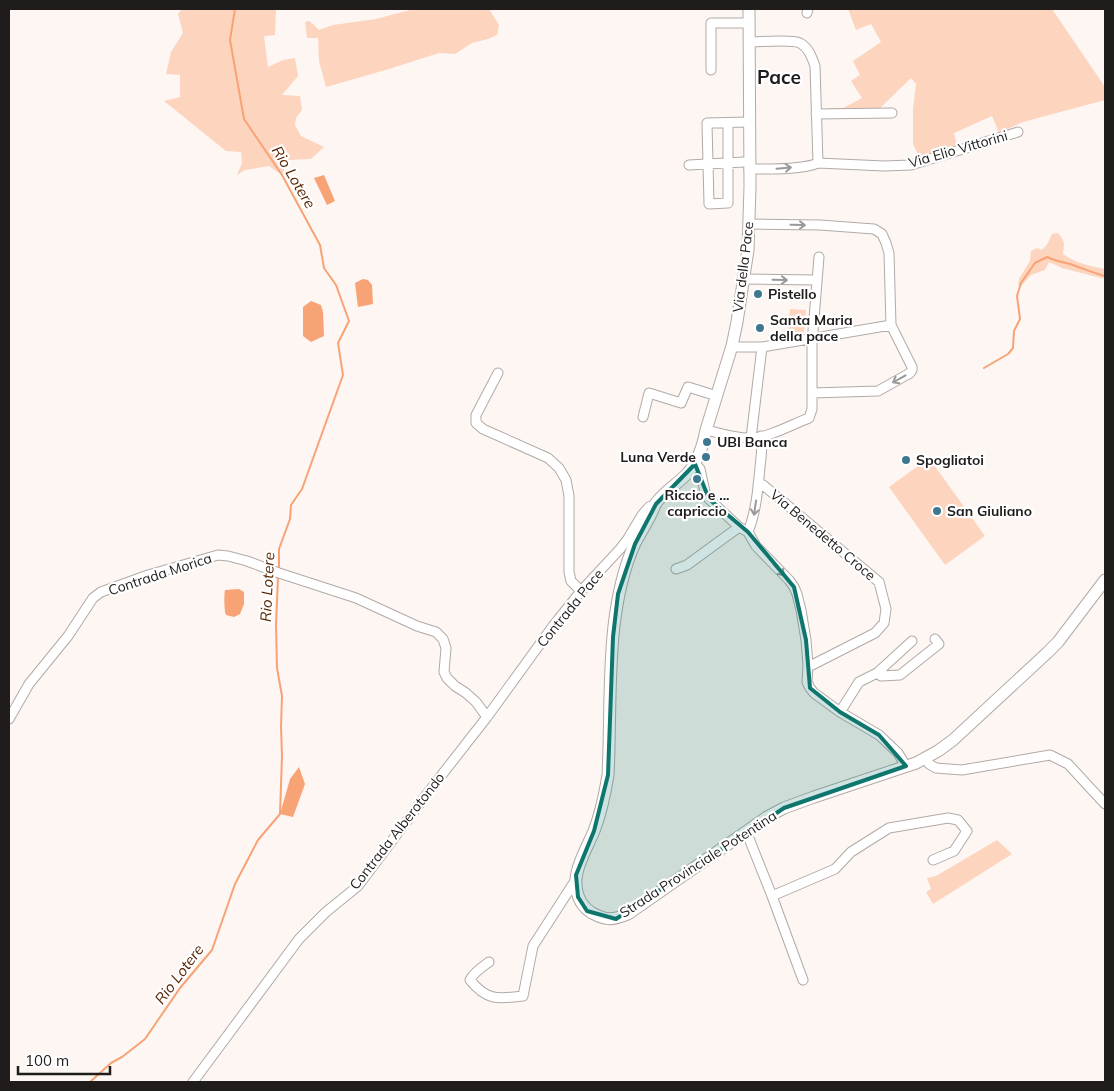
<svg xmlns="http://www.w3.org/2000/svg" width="1114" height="1091" font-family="Mulish,sans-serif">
  <rect width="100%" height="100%" fill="#fdf6f2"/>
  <!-- green -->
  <path fill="#fdd4be" d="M182,9H276L275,35L264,36L268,67L283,60L295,58L298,76L282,95L300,96L302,110L296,118L295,125L301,136L324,147L311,159L288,160L282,175L269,166L245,170L237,175L242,163L241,152L226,151L164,101L180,97V75L166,74L171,52L183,33L178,14Z
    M414,9H489L499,25L497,35L488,39L472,43L455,54L439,53L389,69L326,87L319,61L318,38H307L305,22L309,21L314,25L319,30L333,25L376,19Z
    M848,9H1052L1105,87V100L1023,122L999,133L992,116L954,133L957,146L920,158L913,144V109L916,84L911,78L879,109L824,111L831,108H843L862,98L851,81L860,75L853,61L881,42L871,24L856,30Z
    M1058,233C1066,243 1064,243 1063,254C1076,264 1089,265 1104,269L1105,264V279L1062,268L1056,265L1049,262L1045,270L1031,275L1021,286L1018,285L1019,279L1030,261L1031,251L1037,248L1042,250C1048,245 1049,240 1052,234Z
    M790,309L806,310L804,333L788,332Z
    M929,458L985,536L945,565L889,487Z
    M997,840L1012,854L933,904L926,892L931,889L927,878L936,876Z"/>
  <!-- water -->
  <path fill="#f7a376" d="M324,175L335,201L327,205L314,178Z
    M363,279L368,280L372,285L373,304L358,307L355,283Z
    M311,301L321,305L323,312L324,336L311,342L303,336V307Z
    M239,589L244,592V604L240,614L234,617L226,615C224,611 224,594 225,590Z
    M299,767L305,784L293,817L280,814L290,779Z"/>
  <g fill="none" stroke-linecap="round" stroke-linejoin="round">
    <!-- stream -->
    <path stroke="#f7a376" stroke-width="2" d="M235,9L230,40L244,119L282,175L320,245L324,268L336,285L349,321L338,343L343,375L302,489L291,505L290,519L279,549V570
      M984,368L1008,354L1013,348L1014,331L1020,319L1017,296L1021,283L1035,263L1047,257C1055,261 1062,262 1070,264C1082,268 1093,273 1105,276
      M90,1082L111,1063L122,1057L145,1039L180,988L212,950L235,884L258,840L280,814L282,756L281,727L282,696L277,668L276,625L278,577"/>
    <defs>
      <path id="minor" d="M807,13L808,9
        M749,42C761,42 791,39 800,43C809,48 812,58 815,66L818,163
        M711,70V23H749
        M816,114L892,113
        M728,123V203L709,204L707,123L749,122
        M689,165L744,162
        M749,169C766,169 803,170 818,163L884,166L911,165L1018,132
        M749,224L820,225L874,229L882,234L886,243L889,253L891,325L912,367V370L910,373L878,391L812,393
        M744,279L816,280
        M732,346L737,347H762L891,325
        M498,373L476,415V423L483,429L548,458L559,468L566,480L569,496V572L571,581L581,591
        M643,417L649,393L681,403L688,387L717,396
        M706,430C720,433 734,438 749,438C766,439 793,424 809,418L812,409V343L819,257
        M751,438L762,347
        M695,464L700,469L705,492L709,499L739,527L748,532L756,546L789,580L794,587L797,594L801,610L806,640L808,665L807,682L810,688L814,693L840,712L879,735L898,753L906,766
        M758,484L763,485L879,582L886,609L884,623L875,633L812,665H808
        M748,532C756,512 758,489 760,467C761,457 763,447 761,436
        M676,569L687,565L739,527
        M877,673L881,676L900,675L939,644L935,639
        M840,712L859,682L877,673L912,641
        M9,719L29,684L68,636L93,598L101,592L148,575L218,555L228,556L247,561L279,573L356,598L417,626L436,632L443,639L446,648L444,672L447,678L455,686L466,693L476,702L487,717
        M926,758L929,764L936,768L962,770L1050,755L1068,764L1105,804
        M746,831L772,896L803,980
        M772,896L835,869L851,852L889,828L948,818L958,820L967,831L954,851L933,860
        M489,962C482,967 473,973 470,980C487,1001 498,999 523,996L533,946L575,881
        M193,1082L299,939L326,912L358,886L430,790L487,717L553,626L581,591L620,549L627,540L642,515L649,507L656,504"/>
      <path id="major" d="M749,9L750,187L748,250L737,322L732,346L706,430C703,446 698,462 687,474C677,484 664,492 656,503C654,507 652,512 650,516C645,525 640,534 635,543C604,611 612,702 608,775C605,794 601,813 594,831C585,853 567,878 581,902C584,907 587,910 592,913C607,921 613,920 628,914L767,817L784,808L814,797L916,763L938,751L953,740L1047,653L1058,642L1105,580"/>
    </defs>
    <!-- minor casing -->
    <use href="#minor" stroke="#b1aaa7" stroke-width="11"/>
    <!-- major casing -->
    <use href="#major" stroke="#b1aaa7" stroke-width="13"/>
    <!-- minor -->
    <use href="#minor" stroke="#fff" stroke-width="9"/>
    <!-- major -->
    <use href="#major" stroke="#fff" stroke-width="11"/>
  </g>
  <!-- one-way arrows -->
  <defs><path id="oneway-shaft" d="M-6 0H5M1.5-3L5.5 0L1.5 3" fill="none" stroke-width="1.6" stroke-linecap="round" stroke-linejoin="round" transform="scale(1.25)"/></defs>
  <g stroke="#9a9998">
    <use href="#oneway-shaft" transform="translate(784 168) rotate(-5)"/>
    <use href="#oneway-shaft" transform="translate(798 225) rotate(1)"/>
    <use href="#oneway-shaft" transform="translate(780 280) rotate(1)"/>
    <use href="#oneway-shaft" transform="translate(899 379) rotate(151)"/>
    <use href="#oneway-shaft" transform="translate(755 508) rotate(98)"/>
    <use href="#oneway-shaft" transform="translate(779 570) rotate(46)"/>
  </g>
  <!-- marked area -->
  <path fill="#0f766e" fill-opacity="0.2" stroke="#0f766e" stroke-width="4" stroke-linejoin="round" d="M695,464L709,499L748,532L794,587L806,640L810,688L840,712L879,735L906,766L784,808L616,919L587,911L578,897L576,875L594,831L608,775L613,637L618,594L635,544L656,504Z"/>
  <!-- markers -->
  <g fill="#3d7790" stroke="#fff" stroke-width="2">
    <circle cx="758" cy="294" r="5"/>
    <circle cx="760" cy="328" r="5"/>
    <circle cx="707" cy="442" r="5"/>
    <circle cx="706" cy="457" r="5"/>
    <circle cx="906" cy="460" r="5"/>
    <circle cx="697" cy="479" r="5"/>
    <circle cx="937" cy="511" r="5"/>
  </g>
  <g text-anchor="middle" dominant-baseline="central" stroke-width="4.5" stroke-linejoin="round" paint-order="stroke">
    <!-- street labels -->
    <g font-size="14" fill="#1f1c1b" stroke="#fff">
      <text transform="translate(958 149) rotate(-16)">Via Elio Vittorini</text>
      <text transform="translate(743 267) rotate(-83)">Via della Pace</text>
      <text transform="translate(823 535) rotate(40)">Via Benedetto Croce</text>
      <text transform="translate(160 574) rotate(-18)">Contrada Morica</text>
      <text transform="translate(570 608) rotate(-51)">Contrada Pace</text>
      <text transform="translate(397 831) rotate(-52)">Contrada Alberotondo</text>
      <text transform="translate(698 864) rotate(-33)">Strada Provinciale Potentina</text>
    </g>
    <!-- poi labels -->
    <g font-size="14" font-weight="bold" fill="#1f1c1b" stroke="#fff" text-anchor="start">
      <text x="768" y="294">Pistello</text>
      <text x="770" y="320">Santa Maria<tspan x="770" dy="16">della pace</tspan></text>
      <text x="717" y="442">UBI Banca</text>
      <text x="696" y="457" text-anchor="end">Luna Verde</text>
      <text x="916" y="460">Spogliatoi</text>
      <text x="697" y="495" text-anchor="middle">Riccio e ...<tspan x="697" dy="16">capriccio</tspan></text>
      <text x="947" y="511">San Giuliano</text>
    </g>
    <!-- water labels -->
    <g font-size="15" font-style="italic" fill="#5a2603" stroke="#fff">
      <text transform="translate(294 177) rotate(59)">Rio Lotere</text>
      <text transform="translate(267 587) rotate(-87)">Rio Lotere</text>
      <text transform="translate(179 974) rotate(-53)">Rio Lotere</text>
    </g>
    <!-- district labels -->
    <g font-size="19" font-weight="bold" fill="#1f1c1b" stroke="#fff">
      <text x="779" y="77">Pace</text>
    </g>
  </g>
  <!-- border -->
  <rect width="1114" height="1091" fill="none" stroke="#1f1c1b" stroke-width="20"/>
  <!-- scale -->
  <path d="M18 1066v8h92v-8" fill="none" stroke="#1f1c1b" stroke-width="2.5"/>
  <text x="25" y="1066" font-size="15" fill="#1f1c1b" stroke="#ffffff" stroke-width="4" paint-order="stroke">100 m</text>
</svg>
